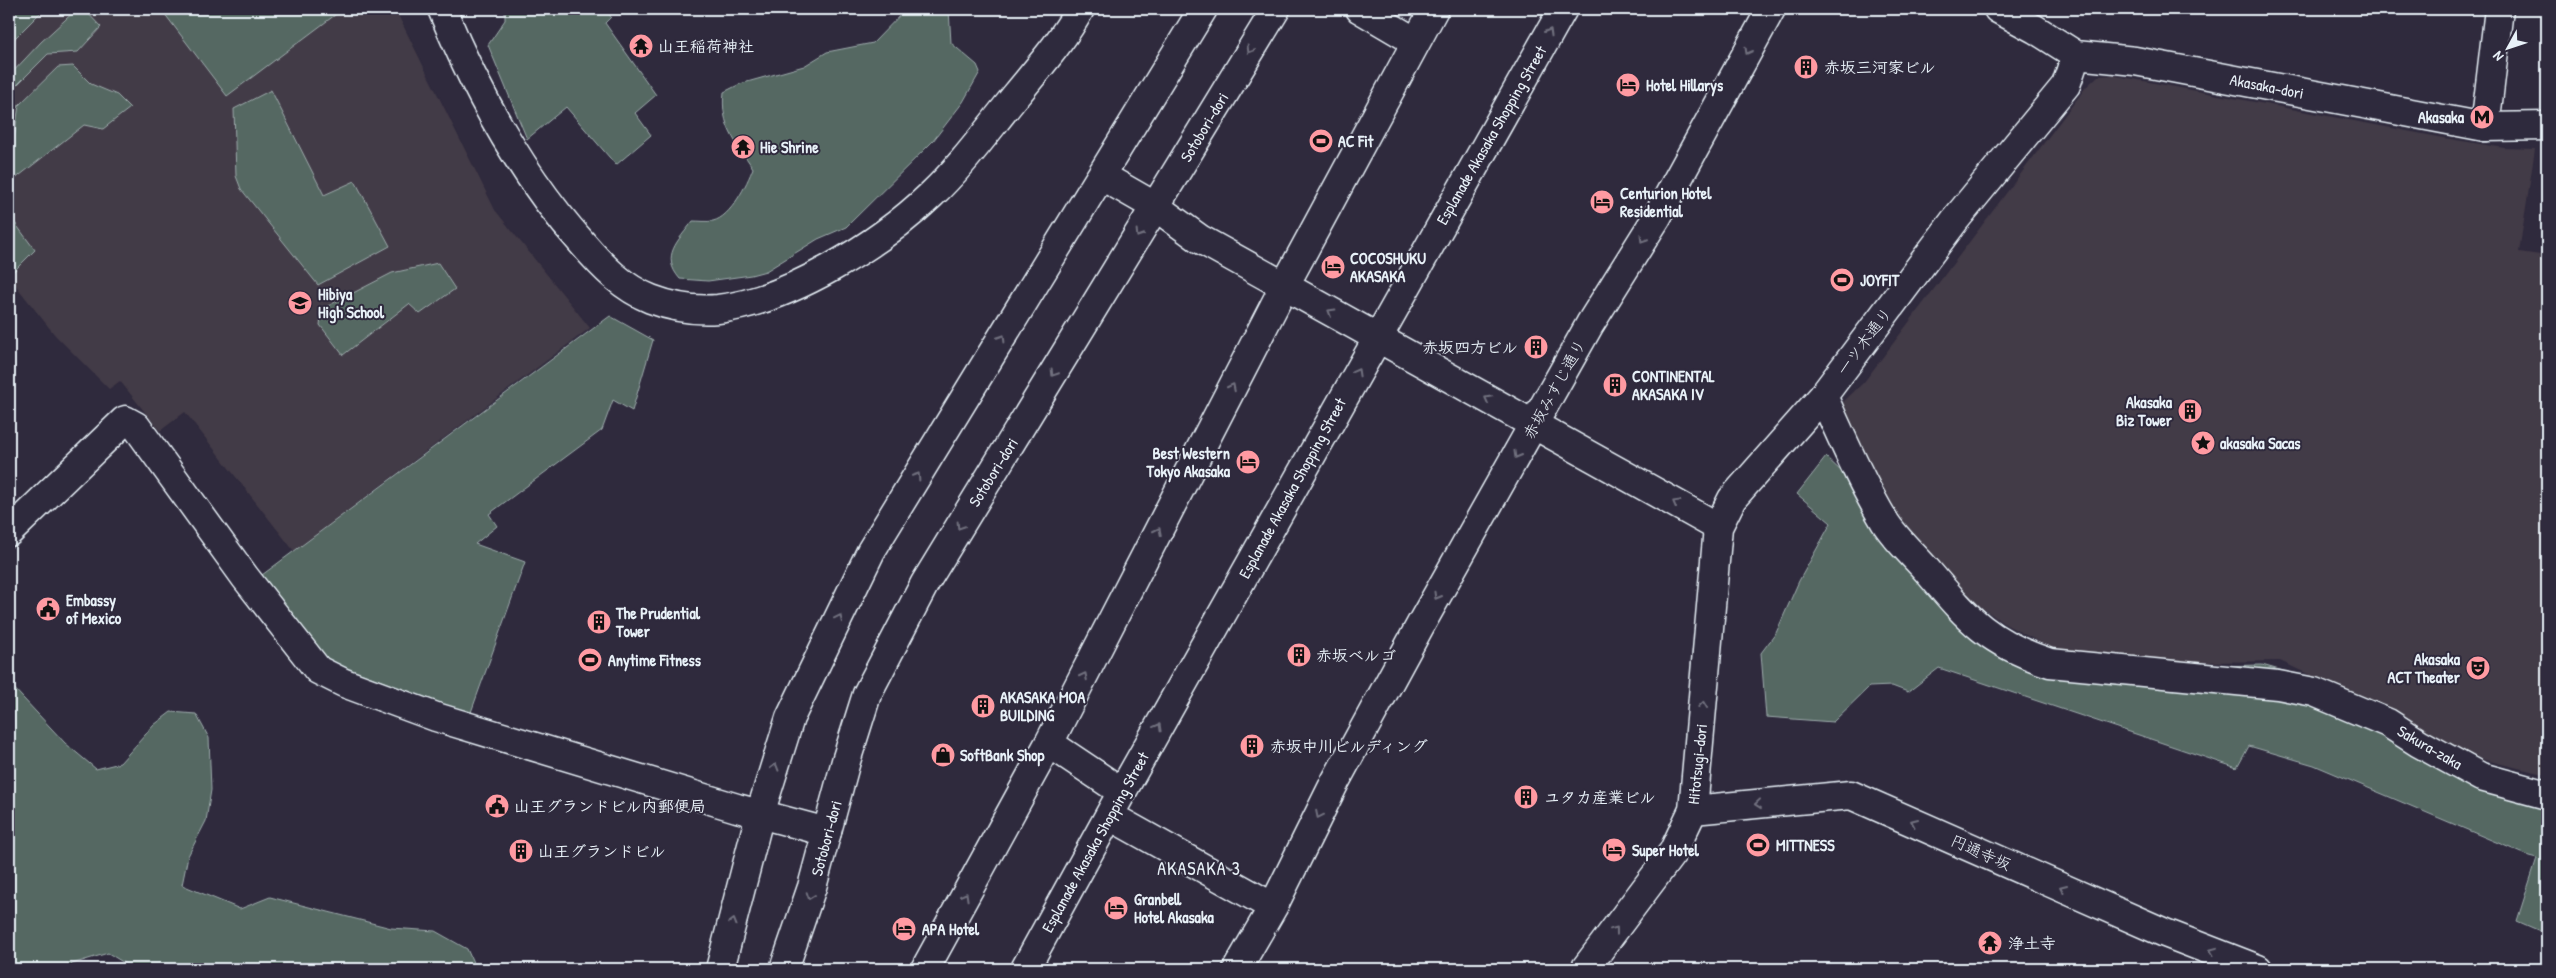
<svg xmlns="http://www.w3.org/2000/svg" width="2556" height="978" font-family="'Patrick Hand','Klee One',sans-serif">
  <rect width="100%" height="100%" fill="#2f2a3d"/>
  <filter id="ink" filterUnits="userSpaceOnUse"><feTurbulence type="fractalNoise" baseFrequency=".02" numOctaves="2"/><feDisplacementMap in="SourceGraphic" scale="10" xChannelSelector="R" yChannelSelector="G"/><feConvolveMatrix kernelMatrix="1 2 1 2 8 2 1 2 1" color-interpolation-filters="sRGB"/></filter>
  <g filter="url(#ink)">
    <!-- built -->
    <path fill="#423a46" d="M9,9H395L495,210L590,328L294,551L185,412L160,431L120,381L109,389L55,335L9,277Z
      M2112,75L2444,138L2504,148L2535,149L2519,252L2547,256V775L2481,759L2374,705L2280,661L2128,663L2061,651L2041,643L2003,623L1964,594L1946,576L1887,501L1841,404L1864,382L2086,87L2098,76Z"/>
    <!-- green -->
    <path fill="#556862" stroke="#9eacad" d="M9,9H44L9,44Z
      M77,9H84L101,27L78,52L48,54L9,93V76L41,42Z
      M161,9H343L227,96Z
      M505,9H605L611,17L605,23L656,95L635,113L651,135L616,165L566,107L527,139L488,45L505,20Z
      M906,9H949L951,43L977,65L980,72L963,102L933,141L846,227L818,239L766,271L751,275L708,281L680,279C660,256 678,241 693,221C699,221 707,222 713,221C731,217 747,184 753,168C736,142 720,126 724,92L740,84L804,66L827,52L873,43Z
      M73,66L91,84L117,95L130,108L103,129L84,125L15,179L10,166L19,105L58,67Z
      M271,90L324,195L355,181L390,246L318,285L241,189L236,176L234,109Z
      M9,215L35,250L11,274L9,272Z
      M438,263L455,289L420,314L409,304L343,355L320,325L322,309L392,273Z
      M610,316L653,340L632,411L613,400L602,430L489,514L497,526L475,544L525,562L470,715L329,661L262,575Z
      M1826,457L1892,519L1983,621L2075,661L2169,667L2262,665L2304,677L2478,766L2547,782V934L2517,921L2537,858L2529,856L2314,765L2249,746L2237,768L1939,668L1908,692L1892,686L1869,687L1833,722L1766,717L1761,653L1776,633L1799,581L1831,523L1797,494Z
      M9,683L65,743L96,769L120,763L154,725L171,712L196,714L209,738L211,790L206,821L188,856L182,885L240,909L270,897L391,928L435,931L467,949L476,969H134L108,953L72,964L67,969H9Z"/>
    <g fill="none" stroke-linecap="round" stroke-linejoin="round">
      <defs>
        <path id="minor" d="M442,9C477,94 521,175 583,244C602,266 623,288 651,299C672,307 696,311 718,309C788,301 880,244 931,195C963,165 989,128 1017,94C1039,67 1063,40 1080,9
          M1360,9L1416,42
          M2485,127L2499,9
          M1102,176L1156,207L1200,239L1718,527
          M1823,396C1842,438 1861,482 1885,522C1897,541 1916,557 1930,574C1970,621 1989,643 2050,663L2278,685L2314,692L2388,723L2419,743L2481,777L2547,795
          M9,532L125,420L136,426L245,577L318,670L344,683L436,717L737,808L827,832
          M1049,743L1122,792
          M1693,810L1851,795L2165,933L2258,969
          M1110,816L1273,907
          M925,969L1049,743L1285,285L1434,9
          M1025,969L1122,792L1563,9
          M1237,969L1273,907L1335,782L1421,624L1590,324L1657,217L1771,9
          M1585,969L1673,852L1693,810L1718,527L1732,499L1823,396L1955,220L2066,85L2076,55"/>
        <path id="major" d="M1998,9L2035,29L2076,55L2135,61L2485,127L2547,126
          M720,969L760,814L790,718L871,551L1203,9
          M784,969L812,887L846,761L867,694L925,583L1276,9"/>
      </defs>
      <!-- minor casing -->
      <use href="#minor" stroke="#e8f1f8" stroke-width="31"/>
      <!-- major casing -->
      <use href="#major" stroke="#e8f1f8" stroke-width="31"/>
      <!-- minor -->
      <use href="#minor" stroke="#2f2a3d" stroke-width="28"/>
      <!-- major -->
      <use href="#major" stroke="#2f2a3d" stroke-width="28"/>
    </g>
    <!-- one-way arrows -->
    <defs><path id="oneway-chevron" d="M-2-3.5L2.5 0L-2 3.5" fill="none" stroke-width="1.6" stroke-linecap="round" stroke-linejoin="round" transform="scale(1.25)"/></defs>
    <g stroke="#70707e">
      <use href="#oneway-chevron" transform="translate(1549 32) rotate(-60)"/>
      <use href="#oneway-chevron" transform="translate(1250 50) rotate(121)"/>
      <use href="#oneway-chevron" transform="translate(1748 51) rotate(119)"/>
      <use href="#oneway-chevron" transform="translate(1139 234) rotate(122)"/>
      <use href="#oneway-chevron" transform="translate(1643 239) rotate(122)"/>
      <use href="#oneway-chevron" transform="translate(1331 312) rotate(-149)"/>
      <use href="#oneway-chevron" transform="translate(1002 338) rotate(-58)"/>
      <use href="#oneway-chevron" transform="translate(1357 372) rotate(-61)"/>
      <use href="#oneway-chevron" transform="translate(1054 373) rotate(122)"/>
      <use href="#oneway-chevron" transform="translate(1232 387) rotate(-63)"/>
      <use href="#oneway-chevron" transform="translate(1488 399) rotate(-152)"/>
      <use href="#oneway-chevron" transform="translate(1517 455) rotate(120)"/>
      <use href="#oneway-chevron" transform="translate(917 476) rotate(-58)"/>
      <use href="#oneway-chevron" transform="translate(1676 503) rotate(-151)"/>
      <use href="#oneway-chevron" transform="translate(960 526) rotate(122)"/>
      <use href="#oneway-chevron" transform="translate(1158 531) rotate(-63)"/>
      <use href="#oneway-chevron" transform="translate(1437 596) rotate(120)"/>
      <use href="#oneway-chevron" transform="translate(839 618) rotate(-64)"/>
      <use href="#oneway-chevron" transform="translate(1084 676) rotate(-63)"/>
      <use href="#oneway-chevron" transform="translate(1703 705) rotate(-84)"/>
      <use href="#oneway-chevron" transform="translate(1158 727) rotate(-61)"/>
      <use href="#oneway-chevron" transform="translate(775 767) rotate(-73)"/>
      <use href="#oneway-chevron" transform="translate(1758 804) rotate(174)"/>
      <use href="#oneway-chevron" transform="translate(1319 815) rotate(116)"/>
      <use href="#oneway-chevron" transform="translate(1914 822) rotate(-156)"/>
      <use href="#oneway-chevron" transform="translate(2063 888) rotate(-156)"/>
      <use href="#oneway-chevron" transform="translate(810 896) rotate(109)"/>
      <use href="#oneway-chevron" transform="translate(965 896) rotate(-61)"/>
      <use href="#oneway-chevron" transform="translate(733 922) rotate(-74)"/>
      <use href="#oneway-chevron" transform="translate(1615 930) rotate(-53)"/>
      <use href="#oneway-chevron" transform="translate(2213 951) rotate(-158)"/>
    </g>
  </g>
  <!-- icons -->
  <defs>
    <symbol id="temple-disc" viewBox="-11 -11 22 22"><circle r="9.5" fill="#ff9aa2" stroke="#2f2a3d"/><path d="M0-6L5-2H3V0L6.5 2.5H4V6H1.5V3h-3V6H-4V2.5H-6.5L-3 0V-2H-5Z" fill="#111"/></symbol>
    <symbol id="building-disc" viewBox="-11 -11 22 22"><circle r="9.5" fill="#ff9aa2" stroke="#2f2a3d"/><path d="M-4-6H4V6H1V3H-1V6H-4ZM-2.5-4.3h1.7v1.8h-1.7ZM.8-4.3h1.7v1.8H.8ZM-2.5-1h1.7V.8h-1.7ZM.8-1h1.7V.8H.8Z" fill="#111"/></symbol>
    <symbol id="hotel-disc" viewBox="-11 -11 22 22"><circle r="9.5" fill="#ff9aa2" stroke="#2f2a3d"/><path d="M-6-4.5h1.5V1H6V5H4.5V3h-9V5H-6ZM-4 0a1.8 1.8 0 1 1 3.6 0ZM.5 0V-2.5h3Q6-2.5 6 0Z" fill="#111"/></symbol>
    <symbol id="metro-disc" viewBox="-11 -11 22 22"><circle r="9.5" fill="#ff9aa2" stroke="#2f2a3d"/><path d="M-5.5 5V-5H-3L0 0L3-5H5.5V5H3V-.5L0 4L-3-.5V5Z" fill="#111"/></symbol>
    <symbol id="stadium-disc" viewBox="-11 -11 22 22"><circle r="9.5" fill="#ff9aa2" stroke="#2f2a3d"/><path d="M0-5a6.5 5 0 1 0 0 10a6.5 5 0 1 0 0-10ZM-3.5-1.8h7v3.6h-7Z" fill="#111"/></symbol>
    <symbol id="school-disc" viewBox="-11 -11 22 22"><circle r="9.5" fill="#ff9aa2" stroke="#2f2a3d"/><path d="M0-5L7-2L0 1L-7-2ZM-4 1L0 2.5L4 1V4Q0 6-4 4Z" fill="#111"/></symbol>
    <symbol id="sight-disc" viewBox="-11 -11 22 22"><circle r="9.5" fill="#ff9aa2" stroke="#2f2a3d"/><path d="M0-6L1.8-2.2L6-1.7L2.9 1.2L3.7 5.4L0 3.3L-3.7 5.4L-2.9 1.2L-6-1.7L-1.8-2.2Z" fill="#111"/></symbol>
    <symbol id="civic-disc" viewBox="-11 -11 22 22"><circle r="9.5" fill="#ff9aa2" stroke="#2f2a3d"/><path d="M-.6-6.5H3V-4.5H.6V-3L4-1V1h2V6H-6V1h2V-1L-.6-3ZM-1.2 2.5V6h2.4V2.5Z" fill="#111"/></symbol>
    <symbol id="theatre-disc" viewBox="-11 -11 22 22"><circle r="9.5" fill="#ff9aa2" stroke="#2f2a3d"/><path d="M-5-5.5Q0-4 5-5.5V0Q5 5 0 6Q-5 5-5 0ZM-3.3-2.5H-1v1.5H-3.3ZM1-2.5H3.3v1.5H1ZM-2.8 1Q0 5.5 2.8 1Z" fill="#111"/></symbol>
    <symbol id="shop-disc" viewBox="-11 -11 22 22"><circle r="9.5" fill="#ff9aa2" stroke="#2f2a3d"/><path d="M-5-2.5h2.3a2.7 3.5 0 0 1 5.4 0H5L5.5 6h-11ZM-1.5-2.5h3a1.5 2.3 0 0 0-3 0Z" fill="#111"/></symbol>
  </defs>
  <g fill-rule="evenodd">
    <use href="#temple-disc" x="627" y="32" width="28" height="28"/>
    <use href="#building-disc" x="1792" y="53" width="28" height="28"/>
    <use href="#hotel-disc" x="1614" y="71" width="28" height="28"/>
    <use href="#metro-disc" x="2468" y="103" width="28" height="28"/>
    <use href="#stadium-disc" x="1307" y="127" width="28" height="28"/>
    <use href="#temple-disc" x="729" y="133" width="28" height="28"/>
    <use href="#hotel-disc" x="1588" y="188" width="28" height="28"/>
    <use href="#hotel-disc" x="1319" y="253" width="28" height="28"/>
    <use href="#stadium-disc" x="1828" y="266" width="28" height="28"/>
    <use href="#school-disc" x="286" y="289" width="28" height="28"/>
    <use href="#building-disc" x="1522" y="333" width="28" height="28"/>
    <use href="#building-disc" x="1601" y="371" width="28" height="28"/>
    <use href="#building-disc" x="2176" y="397" width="28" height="28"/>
    <use href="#sight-disc" x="2189" y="429" width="28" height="28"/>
    <use href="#hotel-disc" x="1234" y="448" width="28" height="28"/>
    <use href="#civic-disc" x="34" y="595" width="28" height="28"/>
    <use href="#building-disc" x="585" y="608" width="28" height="28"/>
    <use href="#building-disc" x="1285" y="641" width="28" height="28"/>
    <use href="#stadium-disc" x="576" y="646" width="28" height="28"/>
    <use href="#theatre-disc" x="2464" y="654" width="28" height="28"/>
    <use href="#building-disc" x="969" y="692" width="28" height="28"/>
    <use href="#building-disc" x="1238" y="732" width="28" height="28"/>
    <use href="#shop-disc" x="929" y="741" width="28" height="28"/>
    <use href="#building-disc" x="1512" y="783" width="28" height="28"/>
    <use href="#civic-disc" x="483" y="792" width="28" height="28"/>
    <use href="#stadium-disc" x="1744" y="831" width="28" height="28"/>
    <use href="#hotel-disc" x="1600" y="836" width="28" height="28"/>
    <use href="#building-disc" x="507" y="837" width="28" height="28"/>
    <use href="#hotel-disc" x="1102" y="894" width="28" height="28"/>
    <use href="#hotel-disc" x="890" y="915" width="28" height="28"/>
    <use href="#temple-disc" x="1976" y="929" width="28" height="28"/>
  </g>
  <g text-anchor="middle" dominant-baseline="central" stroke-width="4" stroke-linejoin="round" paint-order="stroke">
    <!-- poi labels -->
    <g font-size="16" font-weight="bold" fill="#e8f1f8" stroke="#2f2a3d" text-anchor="start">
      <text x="658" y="46">山王稲荷神社</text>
      <text x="1824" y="67">赤坂三河家ビル</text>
      <text x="1646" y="85">Hotel Hillarys</text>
      <text x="2464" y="117" text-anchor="end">Akasaka</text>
      <text x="1338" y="141">AC Fit</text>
      <text x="760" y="147">Hie Shrine</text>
      <text x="1620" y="193">Centurion Hotel<tspan x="1620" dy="18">Residential</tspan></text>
      <text x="1350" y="258">COCOSHUKU<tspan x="1350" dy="18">AKASAKA</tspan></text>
      <text x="1860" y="280">JOYFIT</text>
      <text x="318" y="294">Hibiya<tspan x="318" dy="18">High School</tspan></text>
      <text x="1518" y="347" text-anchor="end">赤坂四方ビル</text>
      <text x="1632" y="376">CONTINENTAL<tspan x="1632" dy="18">AKASAKA IV</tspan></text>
      <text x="2172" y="402" text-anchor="end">Akasaka<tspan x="2172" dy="18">Biz Tower</tspan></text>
      <text x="2220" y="443">akasaka Sacas</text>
      <text x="1230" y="453" text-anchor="end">Best Western<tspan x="1230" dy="18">Tokyo Akasaka</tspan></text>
      <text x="66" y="600">Embassy<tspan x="66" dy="18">of Mexico</tspan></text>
      <text x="616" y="613">The Prudential<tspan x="616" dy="18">Tower</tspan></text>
      <text x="1316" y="655">赤坂ベルゴ</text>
      <text x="2460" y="659" text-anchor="end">Akasaka<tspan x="2460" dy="18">ACT Theater</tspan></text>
      <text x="608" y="660">Anytime Fitness</text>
      <text x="1000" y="697">AKASAKA MOA<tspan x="1000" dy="18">BUILDING</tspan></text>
      <text x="1270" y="746">赤坂中川ビルディング</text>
      <text x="960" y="755">SoftBank Shop</text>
      <text x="1544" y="797">ユタカ産業ビル</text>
      <text x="514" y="806">山王グランドビル内郵便局</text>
      <text x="1776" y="845">MITTNESS</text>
      <text x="1632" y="850">Super Hotel</text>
      <text x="538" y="851">山王グランドビル</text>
      <text x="1134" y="899">Granbell<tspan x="1134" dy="18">Hotel Akasaka</tspan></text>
      <text x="922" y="929">APA Hotel</text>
      <text x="2008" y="943">浄土寺</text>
    </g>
    <!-- street labels -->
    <g font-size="16" fill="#e8f1f8" stroke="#2f2a3d">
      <text transform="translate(2267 86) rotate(11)">Akasaka-dori</text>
      <text transform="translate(1204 127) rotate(-59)">Sotobori-dori</text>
      <text transform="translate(1491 135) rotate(-60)">Esplanade Akasaka Shopping Street</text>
      <text transform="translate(1864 341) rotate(-53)">一ツ木通り</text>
      <text transform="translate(1554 389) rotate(-61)">赤坂みすじ通り</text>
      <text transform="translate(993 472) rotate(-58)">Sotobori-dori</text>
      <text transform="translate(1292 488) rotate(-61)">Esplanade Akasaka Shopping Street</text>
      <text transform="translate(2430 747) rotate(30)">Sakura-zaka</text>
      <text transform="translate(1697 764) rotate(-84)">Hitotsugi-dori</text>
      <text transform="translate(826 838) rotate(-75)">Sotobori-dori</text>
      <text transform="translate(1095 842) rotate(-61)">Esplanade Akasaka Shopping Street</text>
      <text transform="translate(1981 852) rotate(24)">円通寺坂</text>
    </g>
    <!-- neighbourhood labels -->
    <g font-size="18" letter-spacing="1" fill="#e8f1f8" stroke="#2f2a3d">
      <text x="1199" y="868">AKASAKA 3</text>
    </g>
  </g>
  <!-- margin -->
  <rect width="2556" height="978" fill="none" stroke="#2f2a3d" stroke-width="30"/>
  <rect x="15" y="15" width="2526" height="948" fill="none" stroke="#e8f1f8" stroke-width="2" filter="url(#ink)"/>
  <!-- north arrow -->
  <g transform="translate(2508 48) rotate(230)" stroke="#2f2a3d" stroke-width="4" paint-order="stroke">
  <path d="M0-4L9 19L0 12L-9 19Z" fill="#e8f1f8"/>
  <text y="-8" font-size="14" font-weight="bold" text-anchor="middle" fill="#e8f1f8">N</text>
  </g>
</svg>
